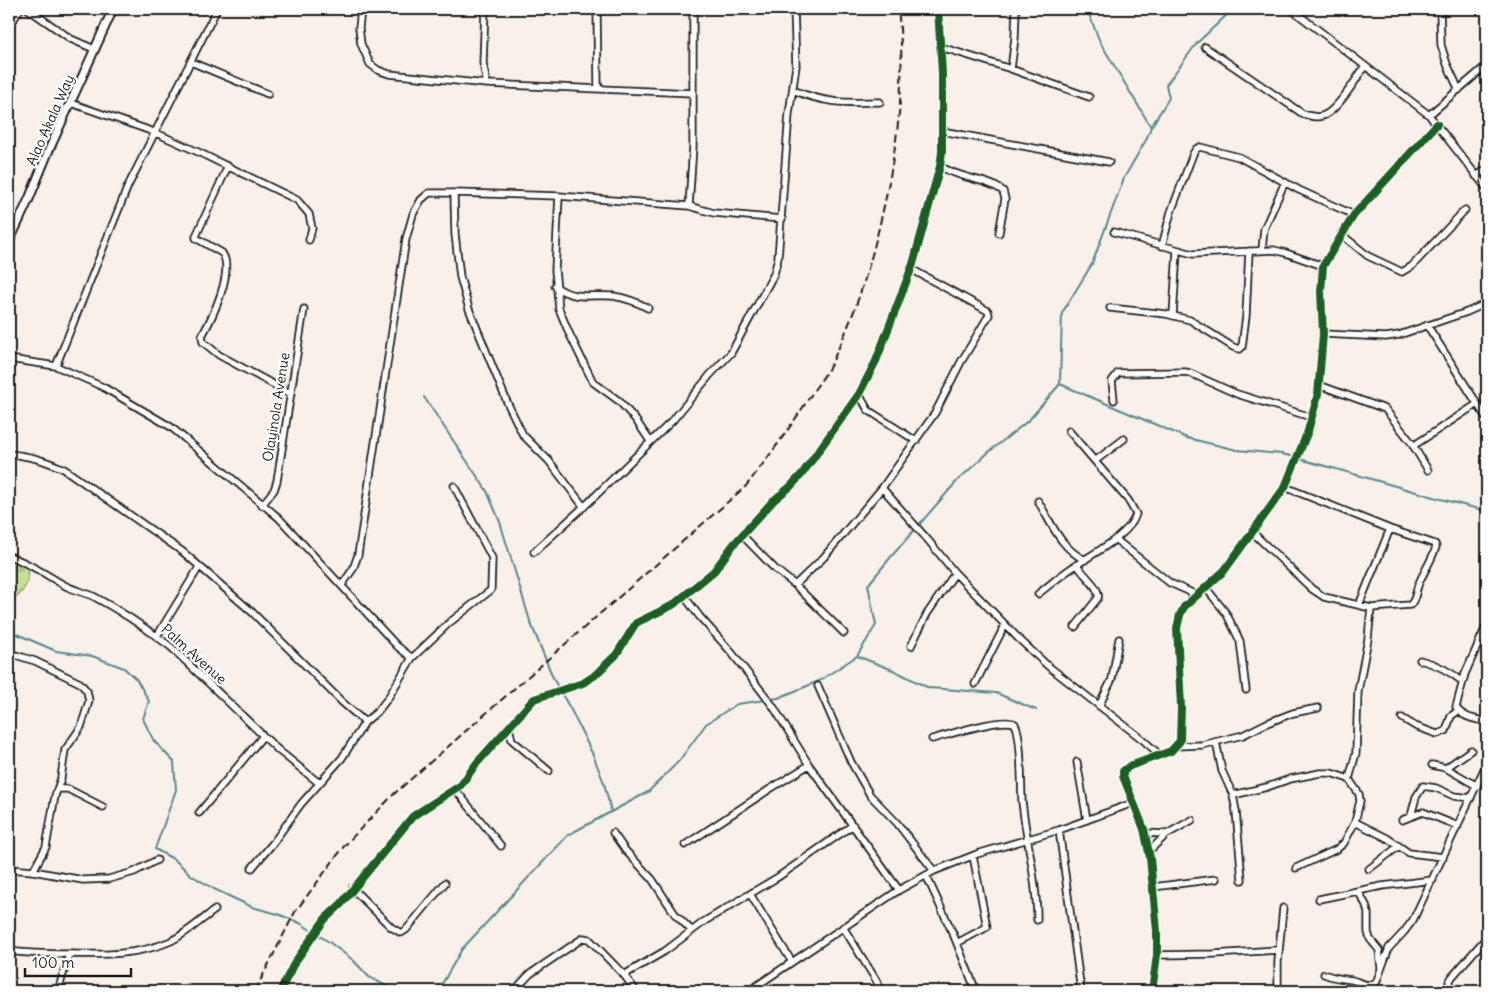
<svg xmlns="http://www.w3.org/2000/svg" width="1496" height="1000" font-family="Delius,sans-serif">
  <defs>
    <pattern id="forest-firs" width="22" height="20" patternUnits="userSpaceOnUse" patternTransform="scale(1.25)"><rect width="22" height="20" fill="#c9df95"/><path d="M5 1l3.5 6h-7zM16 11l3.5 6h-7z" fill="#acbf80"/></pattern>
  </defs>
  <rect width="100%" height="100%" fill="#faf0ea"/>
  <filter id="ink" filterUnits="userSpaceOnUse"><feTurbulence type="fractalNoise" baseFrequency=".02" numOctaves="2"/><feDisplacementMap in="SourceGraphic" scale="10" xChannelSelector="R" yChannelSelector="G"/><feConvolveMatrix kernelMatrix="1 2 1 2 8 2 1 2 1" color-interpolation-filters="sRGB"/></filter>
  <g filter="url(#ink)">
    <!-- forest -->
    <path fill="url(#forest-firs)" stroke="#727e58" d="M9,554L20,556L28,562C31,580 24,595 9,603Z"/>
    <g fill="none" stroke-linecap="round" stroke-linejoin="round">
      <!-- stream -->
      <path stroke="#56878d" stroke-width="2" d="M1087,9L1100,42L1151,127
        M1060,384L1187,438L1237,450L1282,454L1295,457
        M424,397L487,491L500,522L530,621L554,680L571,710L593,755L604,783L611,811
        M1299,459C1362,475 1424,496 1487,511
        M9,626L10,631L56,651L92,656L124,668L137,680L149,701L143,719L154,741L174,762L176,790L155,849L175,860L191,875L214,889L252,907L278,914L300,923L329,942L353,960L369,977L396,991
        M857,656L893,670L929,688L996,693L1036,710
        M438,991L462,949L568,835L648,792L679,761L706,724L737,704L778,698L819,681L857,656L876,625L868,585L890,558L958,480L990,451L1029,420L1060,384L1062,313L1092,264L1124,178L1146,140L1151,127L1169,98L1166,85L1197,43L1233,9"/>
      <defs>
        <path id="minor" d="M28,9L71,39L94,49
          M361,9L359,28L361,44L370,64L378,70L389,74L487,84L693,93
          M485,9L483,63L487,84
          M597,9L598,89
          M1291,9L1429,115L1487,189
          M1440,9L1441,45L1447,64L1459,90
          M1297,14L1305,9
          M9,27L20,9
          M941,47L1011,69L1089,97
          M1205,47L1303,114C1310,116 1316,118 1322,116C1336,113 1357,78 1365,66
          M191,62L268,94
          M1011,69L1015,38L1016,9
          M793,90C826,104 845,103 880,102
          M71,103L154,132L196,151L297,200L309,214L312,228L309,240
          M1429,115L1487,65
          M942,131L1109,162
          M228,166L196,236V238L222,253C235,271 212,318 202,336L203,342L219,355L291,394
          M940,166C959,179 986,178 1003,191L1005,199L999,233
          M1476,176L1487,169
          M454,193L455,234L460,277L469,309L507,402L523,435L549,461L584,507
          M559,196L555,270L559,309L569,333L593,382L619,401L635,419L650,441
          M689,206L693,146V9
          M1114,232L1193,254L1274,250L1286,253L1323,266
          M1341,234L1368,256L1402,272L1412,266L1465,210
          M1162,246L1171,212L1193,154L1196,149L1200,147L1239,157L1299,190L1354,215
          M1262,250L1264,229L1285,182
          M555,286C574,301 591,294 613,296C626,298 637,302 648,308
          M1110,308L1166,314L1190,320L1233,347L1240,349L1242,347L1246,316L1249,251
          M1173,315L1177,251
          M1427,325L1487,419
          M1323,334L1386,337L1399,335L1467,312L1487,303
          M9,359L56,366L103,387L171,427L279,518L397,646L412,658
          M56,366L128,186L217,9
          M1319,385L1385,409L1411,442L1428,470
          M859,394L868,410L916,441
          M1114,400L1112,381L1118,373L1185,372L1190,373L1237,394L1311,417
          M1413,446L1477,404
          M9,454C30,456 44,460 64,469L183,552L252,612L343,703L365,722
          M1095,461L1124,439
          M882,488L928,540L955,573L1019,639L1048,666L1142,739L1160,755
          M1038,501C1051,522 1060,548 1085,560
          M262,505L274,490L277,481L304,309
          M1252,532L1312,589L1324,597L1371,608L1410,605C1417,599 1415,591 1419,583C1424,571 1432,560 1436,547L1435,544L1390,529L1285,487
          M742,535L775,569L795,585L844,633
          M1115,539L1170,583L1197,595
          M534,552L589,502L673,420L710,375L731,353L774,274L778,258L789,114L796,66L794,9
          M9,556C29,563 45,574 64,585C73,590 83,592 93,596C121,611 146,628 171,647L278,750L319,783
          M342,585L353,569L358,555L406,239L413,214L421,200L429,193H454L559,196L689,206L714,213L782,219
          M795,585L824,557L882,488L935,413L961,362L989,315L988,311L979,306L911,269
          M1206,588L1226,613L1240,641L1246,690
          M1038,594C1051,584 1064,572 1078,564C1094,553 1131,534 1136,514L1128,500L1069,431
          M684,596L700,617L732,653L773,706L809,765L899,890
          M1359,605L1390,529
          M1487,624L1465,674L1456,707C1462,718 1476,719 1487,722
          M1075,627L1098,598C1101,587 1082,575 1077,564
          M157,636L199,567
          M911,646L927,614L955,573
          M9,653L35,661L80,683L87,691L89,701L81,727L65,750L61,778L55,796L46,847L33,871
          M1420,660C1436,664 1450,671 1463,682
          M975,684L1005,625
          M818,686L851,762L870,795L897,823L934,871
          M1099,706L1112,679L1119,639
          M1402,718L1415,726L1437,734L1446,731L1451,716L1458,711
          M509,728L512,740L549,771
          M932,739C948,735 1004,716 1015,724C1022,736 1021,784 1022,801C1026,841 1037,879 1037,920
          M1216,742L1222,771L1233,795L1236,811L1242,880
          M1175,746L1202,745L1243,735L1267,723L1293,713L1318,708
          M1077,762L1087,820
          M1432,765L1446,768L1477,786
          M1446,768L1471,750
          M1349,779L1356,753L1358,691L1368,639L1371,608
          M58,789H68L103,807
          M455,789L501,846
          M1233,795L1267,787L1290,779L1320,773H1331L1349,779L1359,794L1360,801L1355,822L1344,843L1337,849L1296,868
          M199,813L263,736
          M1411,816L1416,797L1423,786L1436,788L1454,796L1471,798
          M1402,820L1423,812L1458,826
          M1355,822L1387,838L1409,853L1443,857
          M1059,830L1081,991
          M613,833L625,850L652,879L675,914L692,931
          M1145,833L1167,834
          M685,845L770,789L809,765
          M1149,851L1167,834L1192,820
          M252,868L273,843L301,804L342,758L365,722L378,711L388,698L412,658L449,623L491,590L492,558L454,486
          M9,869L33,871L83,880L109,879L134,872L157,860
          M1369,869L1399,846
          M926,875L954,936L976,991
          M1153,887L1216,879
          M352,888L391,927L401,933L406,930L445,883
          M1358,891L1366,905L1368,913V932L1370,939L1379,950L1381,968
          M750,894L792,962
          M1319,899L1382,886L1433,880
          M843,927L876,980L881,991
          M957,943L987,927L973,856
          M9,951C29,954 49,954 70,954C104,955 139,955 171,941C187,933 201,920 215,910
          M1157,955L1214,954L1278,950
          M1324,974C1333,978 1342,979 1352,980C1360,982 1366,987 1375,984
          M624,975L665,951L705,921L778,877L853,825
          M58,991L69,954
          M280,991L295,962L325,919L341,904L413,816L461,785L476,764L534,699L583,683L594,676L616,655L636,623L673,605L714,571L734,544L774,500L790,487L802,474L859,394L876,361L913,264L940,166L942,152V73L938,9
          M514,991L530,974L583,938L589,939L624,975L636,991
          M749,991L899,890L934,871L977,854L1059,830L1133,803
          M1152,991L1157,955V931L1150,858L1144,829L1123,776V771L1130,766L1171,751L1180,741L1181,707L1177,628L1180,615L1184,607L1224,571L1285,487L1308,431L1318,394L1323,334L1321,292L1323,266L1354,215L1437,124
          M1278,991V962L1283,908
          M1373,991L1389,948L1404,932L1413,920L1487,763
          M1449,991V982L1452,977L1487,937"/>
        <path id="tertiary" d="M9,242L29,199L49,150L113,9"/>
      </defs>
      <!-- minor casing -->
      <use href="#minor" stroke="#1c1c1c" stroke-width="9"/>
      <!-- tertiary casing -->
      <use href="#tertiary" stroke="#1c1c1c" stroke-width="11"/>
      <!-- minor -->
      <use href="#minor" stroke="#fff" stroke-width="5.5"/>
      <!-- tertiary -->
      <use href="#tertiary" stroke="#fff" stroke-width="7"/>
      <!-- rail -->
      <path stroke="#1c1c1c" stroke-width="2" stroke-dasharray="8 4" stroke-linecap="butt" d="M255,991L295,912L345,845L395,793L746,486C770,455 793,424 814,390C821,380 829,370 834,358C859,306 874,253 886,197C899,133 906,74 898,9"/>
      <defs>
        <path id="cycleway" d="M280,991L295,962L325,919L341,904L413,816L461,785L476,764L534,699L583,683L594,676L616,655L636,623L673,605L714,571L734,544L774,500L790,487L802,474L859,394L876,361L913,264L940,166L942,152V73L938,9
          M1152,991L1157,955V931L1150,858L1144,829L1123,776V771L1130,766L1171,751L1180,741L1181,707L1177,628L1180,615L1184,607L1224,571L1285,487L1308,431L1318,394L1323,334L1321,292L1323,266L1354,215L1437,124"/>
      </defs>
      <!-- cycleway casing -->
      <use href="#cycleway" stroke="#fff" stroke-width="11"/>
      <!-- cycleway -->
      <use href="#cycleway" stroke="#1b5e20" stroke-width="8"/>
    </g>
  </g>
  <g text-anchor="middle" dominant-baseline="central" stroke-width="4.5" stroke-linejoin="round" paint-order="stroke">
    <!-- street labels -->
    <g font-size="14" fill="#1c1c1c" stroke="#fff">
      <text transform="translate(50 120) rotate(-66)">Alao Akala Way</text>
      <text transform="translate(276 407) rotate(-81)">Olayinola Avenue</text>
      <text transform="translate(194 654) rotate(42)">Palm Avenue</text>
    </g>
  </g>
  <!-- margin -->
  <rect width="1496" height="1000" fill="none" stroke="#fff" stroke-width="30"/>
  <rect x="15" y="15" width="1466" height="970" fill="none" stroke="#1c1c1c" stroke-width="2" filter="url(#ink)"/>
  <!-- scale -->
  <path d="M25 968v8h106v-8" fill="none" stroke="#1c1c1c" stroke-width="2.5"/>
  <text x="32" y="968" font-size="15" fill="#1c1c1c" stroke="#ffffff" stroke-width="4" paint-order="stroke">100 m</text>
</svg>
